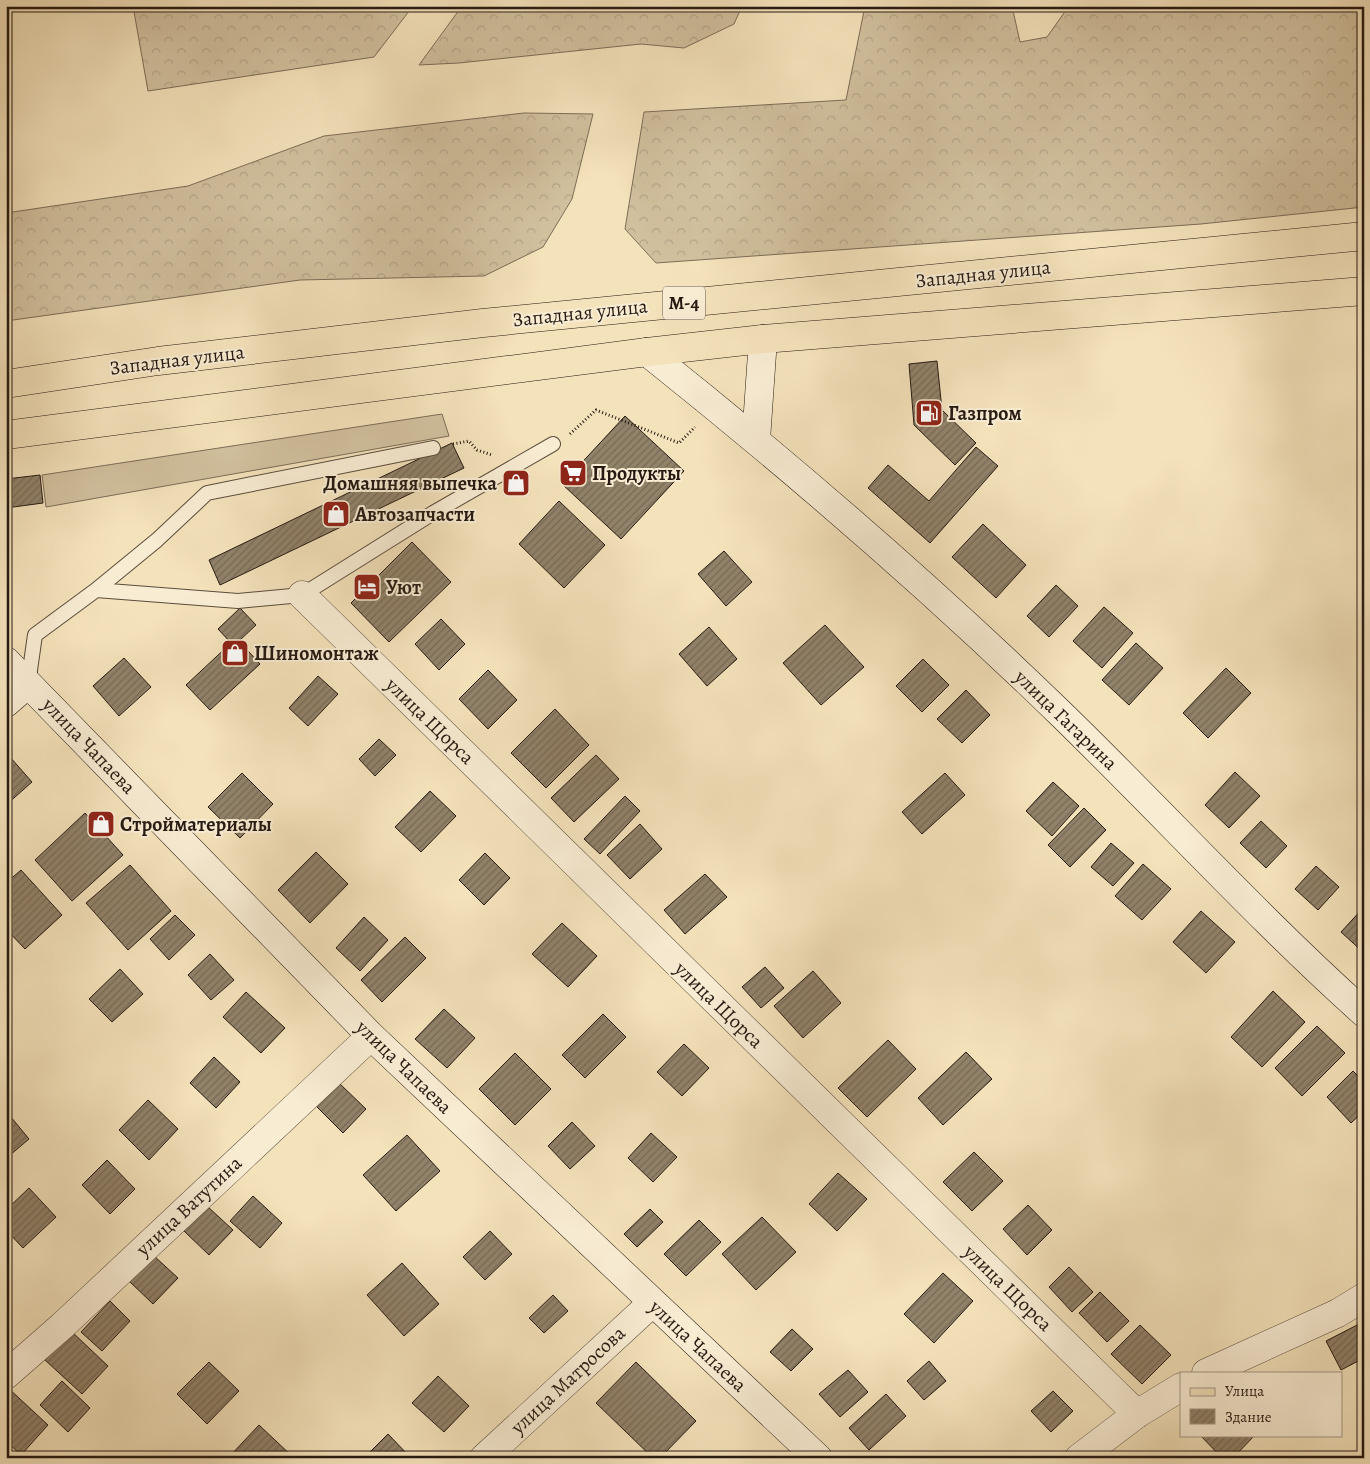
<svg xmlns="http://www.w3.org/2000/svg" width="1370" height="1464" font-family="Alegreya,serif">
  <defs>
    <pattern id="forest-crowns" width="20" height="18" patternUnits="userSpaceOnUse" patternTransform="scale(1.25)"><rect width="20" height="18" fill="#d1c09e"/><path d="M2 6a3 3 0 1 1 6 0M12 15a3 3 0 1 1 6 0" fill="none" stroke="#b3a487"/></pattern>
    <pattern id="building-hatch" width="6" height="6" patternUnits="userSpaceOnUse" patternTransform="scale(1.25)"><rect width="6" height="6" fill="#91826a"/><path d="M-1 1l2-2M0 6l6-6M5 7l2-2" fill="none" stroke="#766a56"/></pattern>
  </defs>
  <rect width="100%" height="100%" fill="#f4e2bb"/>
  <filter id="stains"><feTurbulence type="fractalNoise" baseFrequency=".004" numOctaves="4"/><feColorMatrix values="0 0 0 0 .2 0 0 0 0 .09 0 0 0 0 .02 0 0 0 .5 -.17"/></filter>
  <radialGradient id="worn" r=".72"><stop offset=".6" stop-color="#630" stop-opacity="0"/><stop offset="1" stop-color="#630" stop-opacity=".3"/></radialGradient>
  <!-- grass -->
  <path fill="#d1c09e" stroke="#7c6d58" d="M442,414L449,436L46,507L42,475Z"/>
  <!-- forest -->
  <path fill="url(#forest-crowns)" stroke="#7c6d58" d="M133,6H413L374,57L148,91Z
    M462,6H742L734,24L684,48L641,44L459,63L419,65Z
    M865,6H1012L1020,42L1047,37L1069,6H1364V207L1201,224L656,263L625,229L644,112L846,100Z
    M524,113L593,114L572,199L543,247L484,276L300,280L6,321V213L188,186L324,136Z"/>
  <!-- building -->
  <path fill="url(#building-hatch)" stroke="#261a12" d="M937,361L942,410L976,443L955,465L914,425L909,364Z
    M625,416L684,471L621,539L562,484Z
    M452,443L464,468L220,585L209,560Z
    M976,447L998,466L930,543L868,488L888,465L929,501Z
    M40,475L43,503L6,508V479Z
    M559,501L605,545L564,588L519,544Z
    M983,524L1026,565L996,598L952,557Z
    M412,542L451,582L389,642L351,603Z
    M724,551L752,582L726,606L698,574Z
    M1056,585L1078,606L1049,637L1027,616Z
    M1104,607L1133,633L1102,668L1073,641Z
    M240,608L256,625L239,641L260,664L210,710L186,685L231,643L218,629Z
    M441,619L465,644L439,670L415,644Z
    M825,625L864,667L821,705L783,663Z
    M709,627L737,659L707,686L679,654Z
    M1136,643L1163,668L1129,705L1102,680Z
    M124,658L151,687L119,716L93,686Z
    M923,659L949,685L922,712L896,686Z
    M1226,668L1251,693L1208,738L1183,713Z
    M488,670L517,700L488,729L459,699Z
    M318,676L338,694L308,726L289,708Z
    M966,690L990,715L962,743L937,719Z
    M555,709L589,745L546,788L511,753Z
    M379,739L396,755L375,776L359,759Z
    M596,755L619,779L574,822L551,798Z
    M10,757L32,782L6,805V761Z
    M1235,772L1260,796L1229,828L1205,805Z
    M242,773L273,804L240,838L208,807Z
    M945,773L965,795L922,834L902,812Z
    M1053,782L1079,806L1052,836L1026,811Z
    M430,791L456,816L421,852L395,827Z
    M625,796L640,811L600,854L584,839Z
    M1084,808L1106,830L1070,867L1048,845Z
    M85,813L123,855L72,901L35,860Z
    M1261,821L1287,846L1266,868L1240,843Z
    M640,824L662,849L630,879L607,855Z
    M1111,843L1134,863L1113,886L1091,867Z
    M316,852L348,884L310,923L278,890Z
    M485,853L510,878L484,905L459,880Z
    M1143,864L1171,889L1142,920L1115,896Z
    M130,865L171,911L128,950L86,903Z
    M1316,866L1339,887L1318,910L1295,889Z
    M21,870L62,915L25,949L6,929V883Z
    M705,874L727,897L685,934L664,910Z
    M1364,907V953L1341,932Z
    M1201,911L1235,942L1206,973L1173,942Z
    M175,915L195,935L169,960L150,939Z
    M364,917L388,940L360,971L336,948Z
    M562,923L597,956L568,987L532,954Z
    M405,937L426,958L382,1002L361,980Z
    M210,954L234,980L211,1000L188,975Z
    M765,967L784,988L761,1008L742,987Z
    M120,969L143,994L112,1022L89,999Z
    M813,971L841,1003L803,1038L774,1006Z
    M1273,991L1305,1022L1262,1067L1231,1037Z
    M246,992L285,1028L261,1053L223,1017Z
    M444,1009L475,1038L447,1068L415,1039Z
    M603,1014L626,1037L585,1078L562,1055Z
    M1317,1026L1345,1053L1302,1096L1275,1068Z
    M888,1040L916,1069L867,1117L838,1088Z
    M684,1044L709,1068L682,1096L657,1072Z
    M966,1052L992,1079L943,1125L918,1098Z
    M515,1053L551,1089L515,1125L479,1089Z
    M214,1057L240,1082L216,1108L190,1083Z
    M1353,1071L1364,1082V1111L1351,1123L1327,1097Z
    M339,1083L366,1109L343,1133L316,1106Z
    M148,1100L178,1129L149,1160L119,1130Z
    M6,1111L29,1139L9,1156L6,1153Z
    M572,1122L595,1146L570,1169L548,1146Z
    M651,1133L677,1157L653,1182L628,1158Z
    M407,1135L440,1171L396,1211L363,1175Z
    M974,1152L1003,1181L972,1211L943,1182Z
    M107,1160L135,1189L110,1214L82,1185Z
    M838,1173L867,1199L837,1231L809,1204Z
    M29,1188L56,1217L23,1248L6,1230V1210Z
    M253,1196L282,1223L260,1248L230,1221Z
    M1028,1205L1052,1230L1027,1255L1003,1229Z
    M207,1206L233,1230L209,1255L184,1231Z
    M650,1209L663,1222L637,1247L624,1234Z
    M762,1217L796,1252L756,1290L722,1254Z
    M699,1220L721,1242L686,1276L664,1254Z
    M490,1231L512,1254L485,1280L463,1257Z
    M153,1255L178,1278L153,1304L129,1281Z
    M402,1263L439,1304L404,1336L367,1295Z
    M1069,1267L1093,1292L1072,1312L1049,1287Z
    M943,1273L973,1301L934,1343L904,1314Z
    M1100,1292L1129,1321L1107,1342L1079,1313Z
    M553,1295L568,1311L544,1333L529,1318Z
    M110,1301L130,1321L102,1351L81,1332Z
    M1361,1323L1364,1329V1358L1341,1370L1326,1341Z
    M1140,1325L1171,1355L1142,1384L1111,1354Z
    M792,1329L813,1349L791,1371L770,1352Z
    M71,1331L108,1366L82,1394L45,1360Z
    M929,1361L946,1381L924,1400L907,1381Z
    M209,1362L239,1391L207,1424L177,1394Z
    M636,1362L696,1421L660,1458H653L596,1403Z
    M848,1370L868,1392L840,1417L819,1394Z
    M438,1376L469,1406L444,1432L412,1403Z
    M62,1381L90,1408L68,1432L40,1405Z
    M6,1386L48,1425L21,1455L6,1441Z
    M1053,1391L1073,1411L1051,1432L1031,1411Z
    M886,1394L906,1416L869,1450L849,1428Z
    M259,1425L294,1458H228Z
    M388,1434L411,1458H364Z
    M1200,1435H1253L1254,1436L1233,1458H1222Z"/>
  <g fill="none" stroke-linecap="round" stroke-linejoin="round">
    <defs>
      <path id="lane" d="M96,590L157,540L207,493L433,448
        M28,684L35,635L96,590L238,601L302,595L433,513L553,444"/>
      <path id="street" d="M302,595L1137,1414
        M1206,1373L1338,1313L1364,1297
        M6,1375L62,1326L371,1036
        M484,1458L652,1303
        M1079,1458L1137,1414L1181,1387"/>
      <path id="secondary" d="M647,352C790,466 929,586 1060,713C1162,812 1258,918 1364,1013
        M756,440L763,339
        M6,661L371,1036L818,1458
        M6,703L28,684"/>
      <path id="primary" d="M6,384L158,361L483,323L1364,236
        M6,435L647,352L763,339L1364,291"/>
    </defs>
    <!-- lane casing -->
    <use href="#lane" stroke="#5a4c3c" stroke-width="16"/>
    <!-- street casing -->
    <use href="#street" stroke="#5a4c3c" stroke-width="29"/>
    <!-- secondary casing -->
    <use href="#secondary" stroke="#261a12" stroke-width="29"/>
    <!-- primary casing -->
    <use href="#primary" stroke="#261a12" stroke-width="29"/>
    <!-- path -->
    <path stroke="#261a12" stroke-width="3" stroke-dasharray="1 2.5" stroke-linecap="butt" d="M570,434L596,410L679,443L695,427
      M453,444L469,441L477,450L492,455"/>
    <!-- lane -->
    <use href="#lane" stroke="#f8ecd3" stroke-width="14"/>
    <!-- street -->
    <use href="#street" stroke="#f8ecd3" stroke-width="28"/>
    <!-- secondary -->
    <use href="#secondary" stroke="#f8ecd3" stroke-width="28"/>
    <!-- primary -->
    <use href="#primary" stroke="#f4e2bb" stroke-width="28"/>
  </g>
  <!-- icons -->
  <defs>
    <symbol id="fuel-square" viewBox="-11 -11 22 22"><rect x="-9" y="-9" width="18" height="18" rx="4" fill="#8f2418" stroke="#f8ecd3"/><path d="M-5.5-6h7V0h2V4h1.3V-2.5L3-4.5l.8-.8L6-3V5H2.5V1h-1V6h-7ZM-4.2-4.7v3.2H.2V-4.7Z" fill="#fff"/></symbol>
    <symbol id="supermarket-square" viewBox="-11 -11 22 22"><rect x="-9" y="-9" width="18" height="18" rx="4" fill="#8f2418" stroke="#f8ecd3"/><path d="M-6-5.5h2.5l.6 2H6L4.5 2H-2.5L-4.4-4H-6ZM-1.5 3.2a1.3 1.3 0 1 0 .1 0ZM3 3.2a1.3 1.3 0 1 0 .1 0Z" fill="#fff"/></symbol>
    <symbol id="shop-square" viewBox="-11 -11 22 22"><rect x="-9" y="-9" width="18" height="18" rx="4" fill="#8f2418" stroke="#f8ecd3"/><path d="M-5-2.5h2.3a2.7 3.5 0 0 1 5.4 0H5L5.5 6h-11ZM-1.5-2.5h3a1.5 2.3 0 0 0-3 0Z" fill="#fff"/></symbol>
    <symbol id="hotel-square" viewBox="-11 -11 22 22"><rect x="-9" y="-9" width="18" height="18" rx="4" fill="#8f2418" stroke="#f8ecd3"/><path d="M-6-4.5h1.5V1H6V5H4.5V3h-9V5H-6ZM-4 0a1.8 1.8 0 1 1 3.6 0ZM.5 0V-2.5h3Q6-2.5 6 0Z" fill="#fff"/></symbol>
  </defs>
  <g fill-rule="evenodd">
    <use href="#fuel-square" x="913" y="397" width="32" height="32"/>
    <use href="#supermarket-square" x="557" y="457" width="32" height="32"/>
    <use href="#shop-square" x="500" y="467" width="32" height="32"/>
    <use href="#shop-square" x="320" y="498" width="32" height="32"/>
    <use href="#hotel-square" x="351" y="571" width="32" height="32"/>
    <use href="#shop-square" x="219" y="637" width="32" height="32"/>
    <use href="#shop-square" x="85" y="808" width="32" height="32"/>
  </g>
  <g text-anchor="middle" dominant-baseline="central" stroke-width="4" stroke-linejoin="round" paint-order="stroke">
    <!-- shield labels -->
    <rect fill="#f8ecd3" stroke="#65594c" stroke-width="1" x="663" y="286.5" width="42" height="33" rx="4"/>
    <g font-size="19" font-weight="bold" fill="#261a12">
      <text x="684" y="303">М-4</text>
    </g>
    <!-- street labels -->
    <g font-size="20" fill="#261a12" stroke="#f8ecd3">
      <text transform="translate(983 274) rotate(-6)">Западная улица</text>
      <text transform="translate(580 313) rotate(-6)">Западная улица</text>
      <text transform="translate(177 360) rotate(-7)">Западная улица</text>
      <text transform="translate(1066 720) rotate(44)">улица Гагарина</text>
      <text transform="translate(430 721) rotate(44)">улица Щорса</text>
      <text transform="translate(89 746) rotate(46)">улица Чапаева</text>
      <text transform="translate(719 1005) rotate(44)">улица Щорса</text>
      <text transform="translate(404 1067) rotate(44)">улица Чапаева</text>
      <text transform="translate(189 1206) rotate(-43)">улица Ватутина</text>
      <text transform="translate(1008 1288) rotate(44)">улица Щорса</text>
      <text transform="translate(698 1346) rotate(43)">улица Чапаева</text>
      <text transform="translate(568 1380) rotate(-43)">улица Матросова</text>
    </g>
    <!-- poi labels -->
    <g font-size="20" font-weight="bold" fill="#261a12" stroke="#f8ecd3" text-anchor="start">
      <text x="948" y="413">Газпром</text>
      <text x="592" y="473">Продукты</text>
      <text x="497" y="483" text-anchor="end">Домашняя выпечка</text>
      <text x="355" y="514">Автозапчасти</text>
      <text x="386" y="587">Уют</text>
      <text x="254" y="653">Шиномонтаж</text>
      <text x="120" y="824">Стройматериалы</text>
    </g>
  </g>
  <!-- margin -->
  <rect width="1370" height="1464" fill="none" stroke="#f4e2bb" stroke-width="25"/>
  <rect x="8" y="8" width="1355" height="1449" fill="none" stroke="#261a12" stroke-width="2.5"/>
  <rect x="12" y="12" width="1345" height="1439" fill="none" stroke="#261a12"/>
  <!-- legend -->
  <rect x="1180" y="1372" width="162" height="65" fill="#f8ecd3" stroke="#a49886"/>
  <rect x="1190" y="1388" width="25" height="8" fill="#f4e2bb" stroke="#a49886"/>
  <text x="1225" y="1396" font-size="15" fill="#261a12">Улица</text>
  <rect x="1190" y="1409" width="25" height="15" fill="url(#building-hatch)" stroke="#a49886"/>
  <text x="1225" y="1422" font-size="15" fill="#261a12">Здание</text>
  <rect width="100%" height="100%" filter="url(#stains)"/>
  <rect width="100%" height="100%" fill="url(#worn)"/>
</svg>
